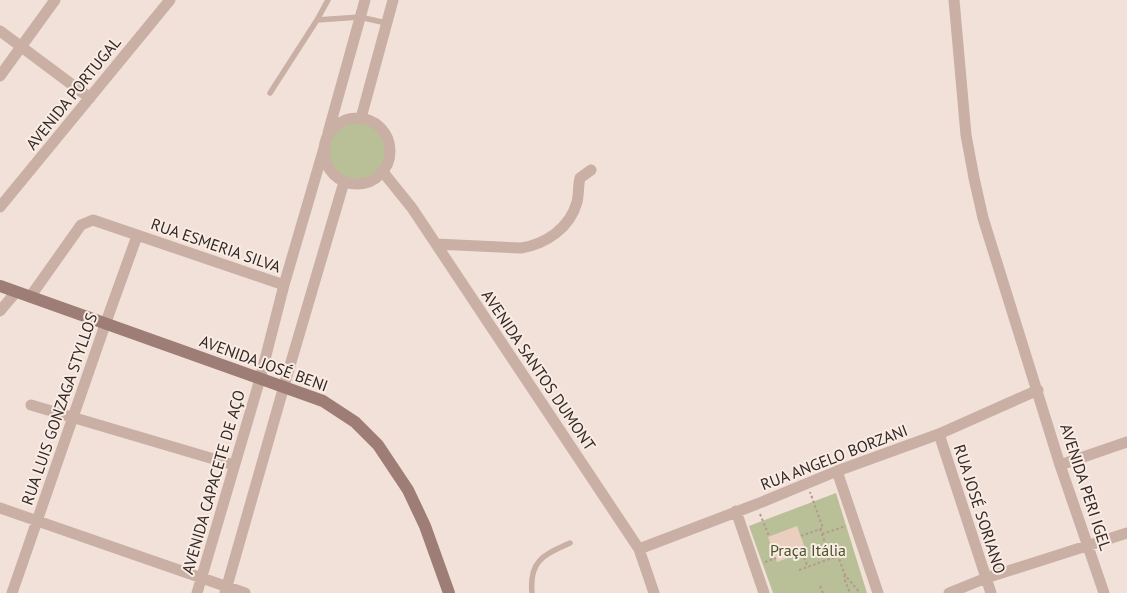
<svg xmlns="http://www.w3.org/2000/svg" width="1127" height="593" font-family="'PT Sans',sans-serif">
  <rect width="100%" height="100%" fill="#f1e1d8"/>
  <!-- green -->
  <path fill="#b9c098" d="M328 151a29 29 0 1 1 58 0a29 29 0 1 1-58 0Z
    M836,493L867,593H773L749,526Z"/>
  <!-- plaza -->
  <path fill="#eacfbe" d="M797,526L806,551L777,562L768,537Z"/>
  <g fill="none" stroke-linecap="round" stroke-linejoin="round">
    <!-- path -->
    <path stroke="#b5988e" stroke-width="2" stroke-dasharray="2.5 2.5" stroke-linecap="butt" d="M760,514L769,536
      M820,529L831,558
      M822,534L846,526
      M801,536L823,528L810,492
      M802,553L808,567
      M765,562L776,558
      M799,570L838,556L845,575L860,593
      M845,575L844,578L850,593
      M820,586L823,593"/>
    <!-- lane -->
    <path stroke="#c9afa4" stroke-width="5.5" d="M317,20L360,17L386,23
      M270,93L317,20L328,0
      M532,593C529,560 544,555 570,543"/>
    <!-- street -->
    <path stroke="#c9afa4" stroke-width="11" d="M954,0L966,135L974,178L983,218L1060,465L1104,593
      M0,31L90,98
      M0,76L55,0
      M324 151a33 33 0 1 1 66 0a33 33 0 1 1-66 0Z
      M361,118L393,0
      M328,133L365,0
      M383,172L412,208L639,549L654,593
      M0,207L170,0
      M436,244L521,248C546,244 570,228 577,202C579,194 578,186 580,178L591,170
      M30,297L81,225L93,220L284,285
      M0,311L16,292
      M31,405L234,465
      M939,434L991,593
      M1060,465L1127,442
      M837,471L878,593
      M0,508L245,593
      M736,511L764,593
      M639,549L757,504L837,471L939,434L1038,390
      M12,593L106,322L137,236
      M197,593L260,379L284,285L324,148
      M225,593L284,386L344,182
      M949,593L986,578L1127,533"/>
    <!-- secondary -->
    <path stroke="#9d7d75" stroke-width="12" d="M0,286L323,401L355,422L378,445L408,490L425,526L449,593"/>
  </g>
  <g text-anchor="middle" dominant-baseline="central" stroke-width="4" stroke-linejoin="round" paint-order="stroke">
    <!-- street labels -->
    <g font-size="16" fill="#342826" stroke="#f9ece4">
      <text transform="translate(73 93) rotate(-51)">AVENIDA PORTUGAL</text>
      <text transform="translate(216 245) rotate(19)">RUA ESMERIA SILVA</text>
      <text transform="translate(264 363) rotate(20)">AVENIDA JOSÉ BENI</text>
      <text transform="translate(539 370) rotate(56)">AVENIDA SANTOS DUMONT</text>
      <text transform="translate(59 409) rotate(-71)">RUA LUIS GONZAGA STYLLOS</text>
      <text transform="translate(834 457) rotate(-21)">RUA ANGELO BORZANI</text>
      <text transform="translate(213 482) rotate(-74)">AVENIDA CAPACETE DE AÇO</text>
      <text transform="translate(1086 487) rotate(72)">AVENIDA PERI IGEL</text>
      <text transform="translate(980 509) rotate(72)">RUA JOSÉ SORIANO</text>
    </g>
    <!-- park labels -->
    <g font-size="16" fill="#4b5329" stroke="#f9ece4">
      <text x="808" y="550">Praça Itália</text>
    </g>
  </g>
</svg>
